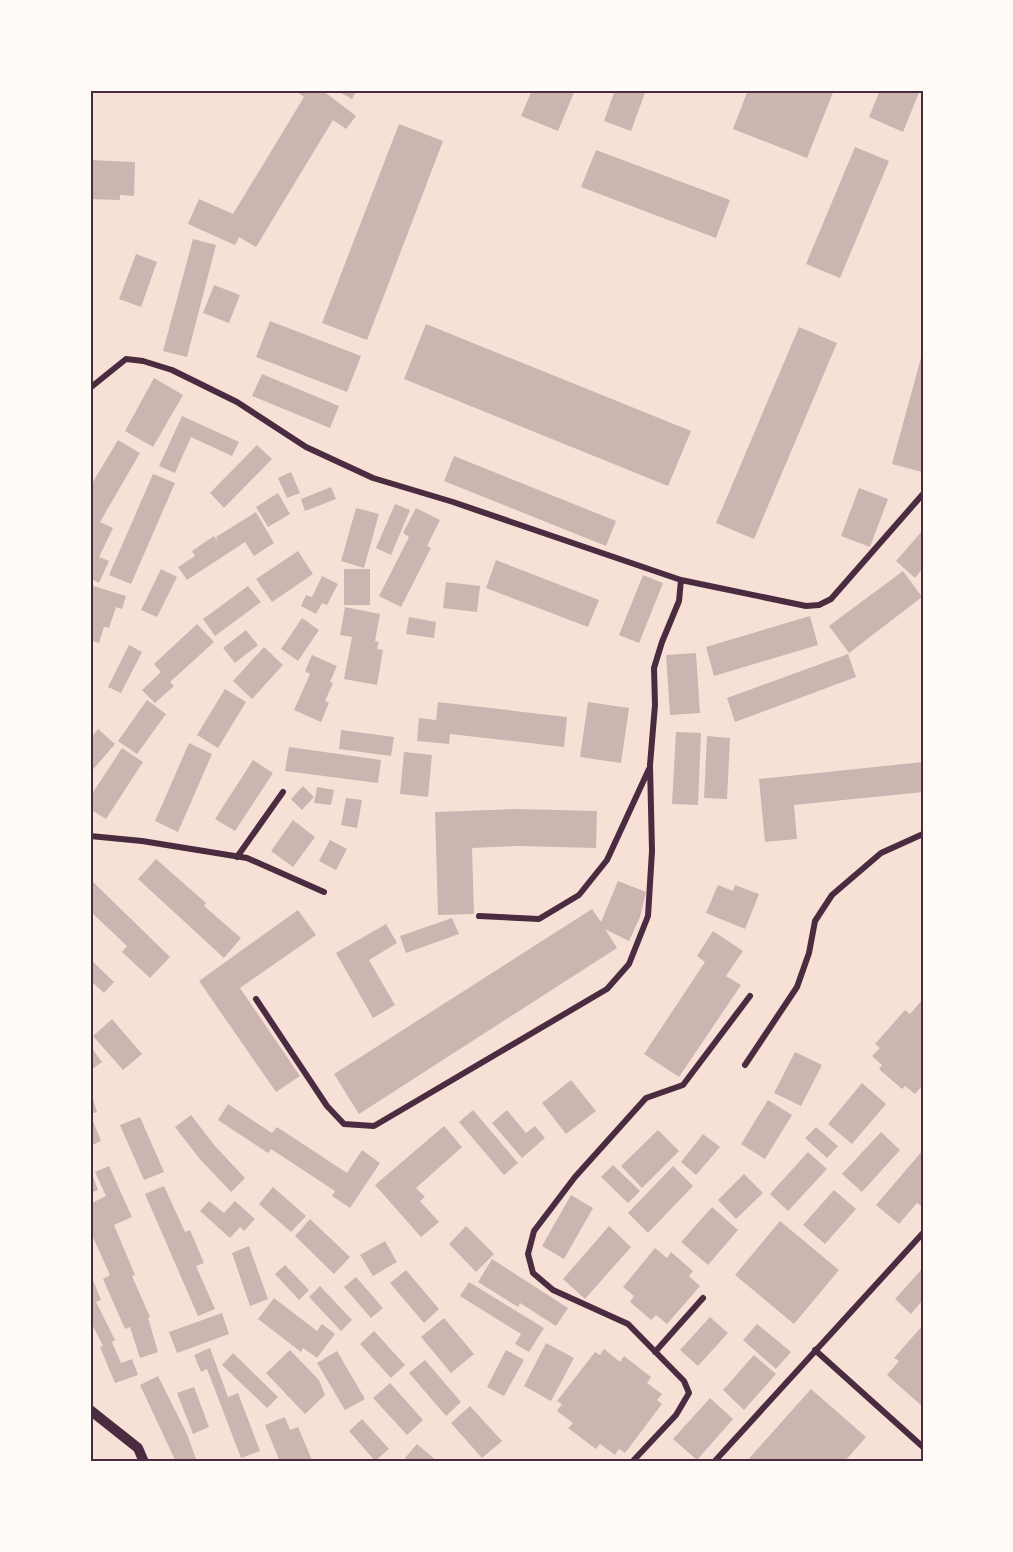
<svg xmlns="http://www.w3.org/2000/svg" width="1013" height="1552" font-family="'Alegreya Sans',sans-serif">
  <rect width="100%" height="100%" fill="#f7e1d7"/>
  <!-- building -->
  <path fill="#ccb4b1" d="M294,90H322L356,116L346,129L333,120L256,247L239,237L235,245L188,224L199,199L233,214L304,97Z
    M336,90H357L352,99Z
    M532,90H575L558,131L521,116Z
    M615,90H646L631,131L604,121Z
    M748,90H834L807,158L733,129Z
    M880,90H920L903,132L869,117Z
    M399,124L443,141L367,340L322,323Z
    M855,147L889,161L840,278L806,264Z
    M596,150L730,200L716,238L581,187Z
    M90,160L135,162L134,196L120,195V200L90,199Z
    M193,239L216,245L187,357L163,351Z
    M136,254L157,262L141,307L119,299Z
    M214,285L240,295L229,323L203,313Z
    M270,321L361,356L347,392L256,357Z
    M426,324L691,431L668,486L404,379Z
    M799,327L837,343L754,539L716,523Z
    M922,354L923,466L922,472L892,464Z
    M262,374L339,406L330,428L252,396Z
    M154,378L183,395L153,447L125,431Z
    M182,416L239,442L232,456L191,437L175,473L159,466Z
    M118,440L140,453L100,522L113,528L99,557L109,561L99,583L90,578V487Z
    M257,445L272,459L224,508L210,493Z
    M454,456L616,521L606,546L444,481Z
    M291,472L300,493L287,498L278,478Z
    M153,474L175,483L131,584L109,575Z
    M331,487L336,499L305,511L301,499Z
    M859,488L888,499L870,547L841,536Z
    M278,493L290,514L268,527L256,507Z
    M395,504L410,510L391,555L376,548Z
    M356,508L379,514L364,568L341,561Z
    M416,508L440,520L427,546L431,548L401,607L379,596L409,537L403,533Z
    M256,512L274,543L254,556L245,542L187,580L178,567L195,556L192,551L214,536L219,543L216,537Z
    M923,530V568L915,578L896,561Z
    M298,551L313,574L272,602L256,579Z
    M496,560L599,600L588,627L486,588Z
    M161,569L177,577L157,617L141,610Z
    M344,569H370V605H344Z
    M903,571L922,597L849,653L829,626Z
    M643,575L663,583L639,643L619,635Z
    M322,576L338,584L327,605L322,603L316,614L301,606L306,595L312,597Z
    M446,582L480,586L477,612L443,608Z
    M90,585L126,596L122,609L116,607L109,628L104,627L99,643L90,640Z
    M248,586L261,602L215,636L203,619Z
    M345,607L380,614L375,641L379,642L377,649L383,650L377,685L344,679L352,637L340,635Z
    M810,616L818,645L714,676L706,647Z
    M409,617L436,622L434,638L406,634Z
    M302,618L319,630L298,661L281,649Z
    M197,624L214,642L170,682L174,686L155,703L142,690L161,672L154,664Z
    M246,630L258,645L235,663L223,648Z
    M129,645L142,652L121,693L108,687Z
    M264,647L283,665L252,699L233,681Z
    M696,653L700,713L670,715L666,655Z
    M848,654L856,677L735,722L727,698Z
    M312,655L337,666L330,682L333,683L325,701L329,703L321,722L294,710L310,674L305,671Z
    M225,689L246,702L218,748L197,735Z
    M147,700L166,714L137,754L118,741Z
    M438,702L567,717L564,747L450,734L449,744L417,741L419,718L436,720Z
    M588,702L629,708L621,763L580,757Z
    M98,729L115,744L90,773V739Z
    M341,730L394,737L391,756L339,749Z
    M676,732L701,733L698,805L672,804Z
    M707,736L730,738L727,799L704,798Z
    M189,743L212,754L178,832L155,821Z
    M289,747L381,760L378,783L285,771Z
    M122,748L143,762L106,819L90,809V797Z
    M404,752L432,755L428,797L400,794Z
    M253,760L273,773L235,831L215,819Z
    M923,762V792L794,805L797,839L765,842L759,779Z
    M303,786L314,797L302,810L291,799Z
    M317,787L334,790L331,805L314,803Z
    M346,798L362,800L357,828L341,825Z
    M517,809L597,811L596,848L518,846L472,848L474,914L438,915L435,812Z
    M293,820L315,837L293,867L271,851Z
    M330,840L347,849L336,870L319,861Z
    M156,859L206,903L204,906L241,938L224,958L138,879Z
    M90,879L170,957L150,978L122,952L127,946L90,911Z
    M618,881L646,892L640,917L629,941L605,929L617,948L359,1114L334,1074L592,909L601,922Z
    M718,885L733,891L735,885L759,894L745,929L706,913Z
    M298,910L316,935L240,988L300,1076L276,1092L199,981Z
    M452,918L459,934L406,953L400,936Z
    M386,924L397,943L369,960L395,1005L373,1018L336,953Z
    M713,931L743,951L726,976L741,985L679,1077L644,1054L705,962L697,956Z
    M90,959L114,982L104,993L90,980Z
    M923,999V1085L915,1094L905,1086L902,1089L879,1069L882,1065L872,1056L880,1048L875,1044L905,1010L910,1014Z
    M112,1019L142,1054L123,1070L93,1036Z
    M90,1046L102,1062L91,1070L90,1068Z
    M795,1052L822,1065L801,1106L774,1093Z
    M571,1080L596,1111L566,1134L542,1103Z
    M862,1083L886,1104L852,1144L828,1124Z
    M90,1090L97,1112L90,1114L101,1141L90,1146Z
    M768,1100L792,1115L765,1159L741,1144Z
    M228,1104L272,1133L277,1127L347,1173L362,1150L380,1163L350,1208L332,1196L335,1191L271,1149L268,1153L218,1120Z
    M473,1110L518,1163L504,1175L459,1122Z
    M507,1110L526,1133L535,1126L545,1138L522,1158L492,1123Z
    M191,1115L215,1146L245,1178L231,1192L199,1158L175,1127Z
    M140,1117L164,1172L144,1180L120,1125Z
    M444,1126L462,1147L416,1188L425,1197L420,1201L439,1222L421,1237L375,1185Z
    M816,1127L838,1146L827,1158L805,1138Z
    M658,1130L679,1151L642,1188L621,1166Z
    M881,1132L900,1150L862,1192L842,1174Z
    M703,1134L720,1147L696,1175L681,1162Z
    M923,1150V1204L921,1206L917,1203L899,1224L876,1205Z
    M808,1152L827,1169L788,1211L770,1194Z
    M613,1165L640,1191L628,1203L601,1177Z
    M109,1166L132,1217L114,1225L135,1275L132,1276L150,1317L148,1318L158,1352L140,1358L130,1327L125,1329L103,1279L110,1275L92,1235L90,1236V1204L106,1196L95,1172Z
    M673,1166L693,1186L648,1233L628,1213Z
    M90,1169L98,1190L90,1193Z
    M744,1174L763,1193L736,1219L718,1200Z
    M164,1186L185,1232L190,1230L204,1263L196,1266L215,1309L198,1316L145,1194Z
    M273,1187L306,1216L291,1232L259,1204Z
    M834,1190L856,1209L825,1244L803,1225Z
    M571,1195L593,1208L564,1259L542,1246Z
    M209,1201L224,1213L235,1201L255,1219L244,1231L240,1227L230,1238L200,1211Z
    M712,1207L738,1230L708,1265L681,1242Z
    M310,1219L350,1257L334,1274L295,1236Z
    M780,1221L839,1270L794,1324L735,1275Z
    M466,1226L494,1254L476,1272L449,1244Z
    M609,1226L631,1247L585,1299L563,1279Z
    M385,1241L397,1262L373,1276L360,1255Z
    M249,1246L268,1299L250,1306L232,1253Z
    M655,1248L667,1258L671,1252L693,1271L689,1276L700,1286L667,1324L656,1315L651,1320L630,1302L634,1296L623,1287Z
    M492,1259L568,1308L556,1326L520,1303L518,1307L478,1282Z
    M285,1265L309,1290L299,1300L275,1274Z
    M406,1270L439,1309L424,1323L390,1283Z
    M921,1270L923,1300L911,1314L895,1299Z
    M90,1273L101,1300L96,1302L115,1340L112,1342L121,1363L132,1359L138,1375L115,1383L100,1347L103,1346L90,1320Z
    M356,1277L383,1308L371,1318L344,1287Z
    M469,1282L544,1328L529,1352L515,1344L521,1334L460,1296Z
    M320,1286L352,1320L341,1331L309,1297Z
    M274,1298L317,1331L322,1324L335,1334L317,1358L303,1348L301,1352L258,1319Z
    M222,1313L229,1334L177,1353L169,1332Z
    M710,1317L728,1333L698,1366L680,1350Z
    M444,1318L474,1354L451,1373L421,1337Z
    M757,1324L791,1352L776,1369L743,1340Z
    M923,1325V1407L887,1375L899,1361L894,1358Z
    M374,1331L405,1365L391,1378L360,1344Z
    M546,1343L574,1358L551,1401L524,1386Z
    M210,1348L228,1397L238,1393L260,1451L241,1458L207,1369L201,1372L194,1355Z
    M604,1349L620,1362L624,1356L651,1377L647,1383L662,1394L657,1400L662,1404L625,1453L619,1449L615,1455L600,1444L596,1449L568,1428L573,1423L557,1411L562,1404L557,1401L595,1352L600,1355Z
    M290,1350L319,1380L325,1395L305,1414L266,1373Z
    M506,1350L524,1360L504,1396L487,1387Z
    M337,1351L365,1399L345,1410L317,1363Z
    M233,1353L278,1397L267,1408L222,1365Z
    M754,1355L776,1374L744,1410L723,1390Z
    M425,1360L461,1402L446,1416L409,1373Z
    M158,1376L187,1434L197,1462H176L140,1385Z
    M390,1383L423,1420L407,1435L373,1398Z
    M194,1387L209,1427L193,1434L177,1393Z
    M811,1389L866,1437L844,1462H746Z
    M710,1398L733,1419L697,1460L673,1439Z
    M470,1406L502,1441L482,1458L451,1423Z
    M285,1417L290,1430L298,1427L312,1460L308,1462H280L265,1425Z
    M362,1419L389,1449L375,1461L349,1431Z
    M417,1444L438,1462H409L405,1458Z"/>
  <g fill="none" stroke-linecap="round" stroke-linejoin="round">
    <!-- minor -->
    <path stroke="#4a2c40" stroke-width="6" d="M90,388L126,359L143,361L172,370L237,402L306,447L373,478L453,502L681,580L679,601L662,642L654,668L655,705L650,765L652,851L648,916L629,964L607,989L374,1126L344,1124L327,1106L256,999
      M681,580L806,606L819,605L831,599L923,494
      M90,836L142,841L247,858L324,892
      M237,857L283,792
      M479,916L539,919L579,895L607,860L649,769
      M745,1065L797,987L809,953L815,921L832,895L881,853L923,834
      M815,1350L923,1447
      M655,1352L703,1298
      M632,1462L676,1415L689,1393L684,1381L628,1324L553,1290L533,1273L528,1254L534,1231L575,1177L646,1098L683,1085L750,996
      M714,1462L923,1233"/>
    <!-- tertiary -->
    <path stroke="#4a2c40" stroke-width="10" d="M90,1410L138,1448L144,1462"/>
  </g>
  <!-- border -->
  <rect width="1013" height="1552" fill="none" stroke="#fffaf5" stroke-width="183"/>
  <rect x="92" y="92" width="830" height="1368" fill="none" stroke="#4a2c40" stroke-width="2"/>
</svg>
